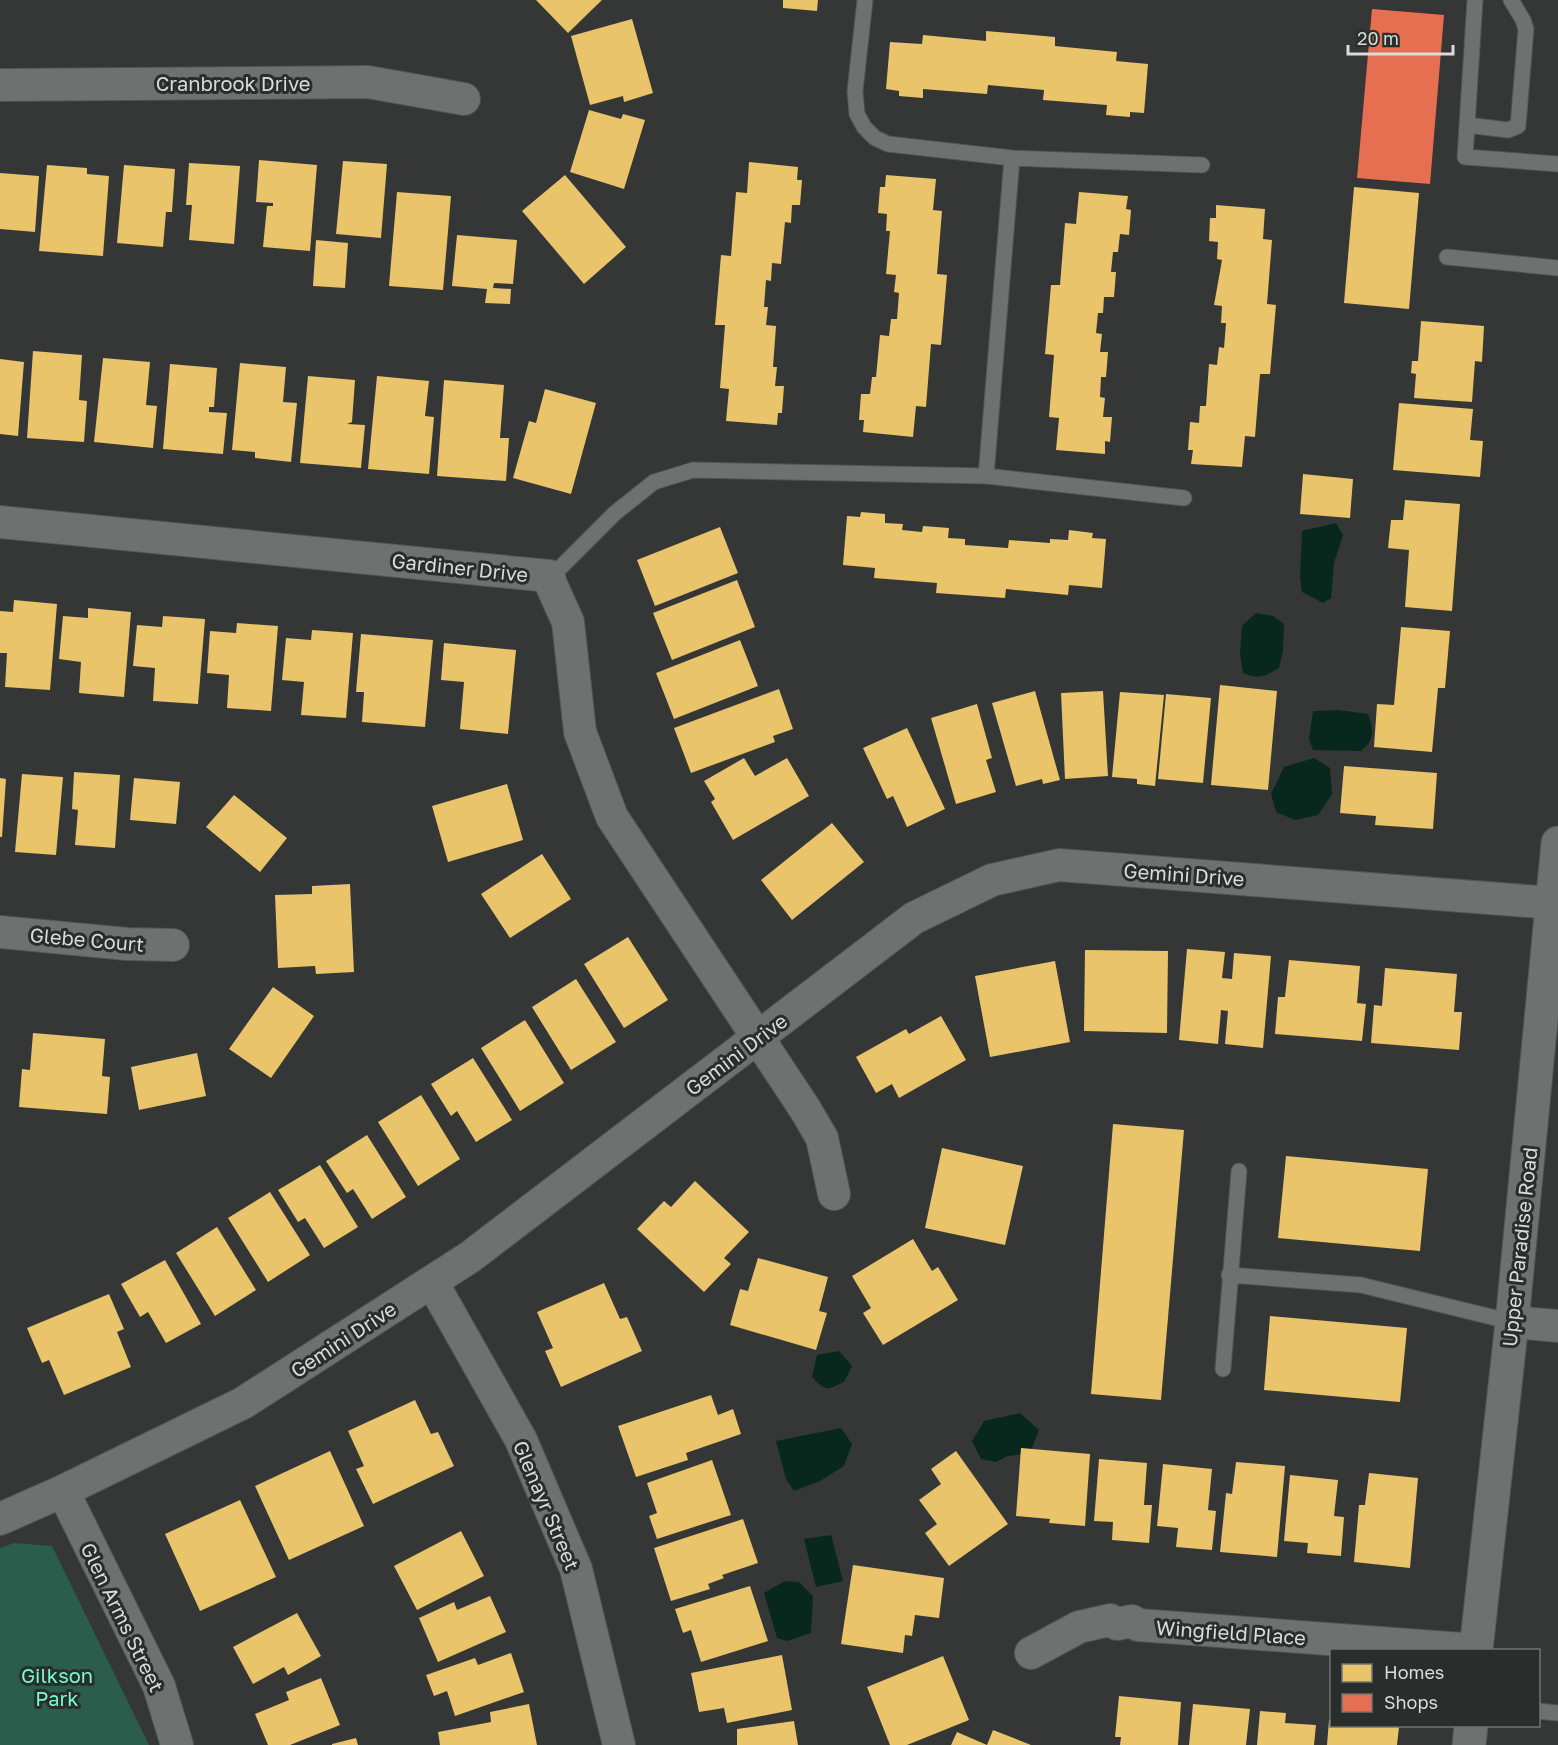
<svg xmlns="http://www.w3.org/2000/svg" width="1558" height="1745" font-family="'Golos Text',sans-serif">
  <rect width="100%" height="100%" fill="#343736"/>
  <!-- green -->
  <path fill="#2b5d4c" d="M14,1543L52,1546L149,1745H0V1548Z"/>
  <!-- water -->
  <path fill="#08281d" d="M1336,523L1343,535L1334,563L1331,598L1323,603L1302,592L1300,576L1302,531Z
    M1256,613L1273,616L1284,624L1283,650L1279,668C1265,676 1259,680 1243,673L1240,654L1242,626Z
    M1338,710L1368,714C1373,730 1376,739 1361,751L1313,750L1309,739L1313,711Z
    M1314,758L1330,768L1332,794L1318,815L1295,820L1276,812L1271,794L1284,767Z
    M839,1351L852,1366L844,1382C827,1390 826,1392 812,1377L817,1355Z
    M1020,1413L1039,1430L1030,1453L1008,1456L996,1462L981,1459L972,1441L984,1421Z
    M841,1428L852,1444L844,1466L820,1481L794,1491L786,1479L776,1441Z
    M831,1535L843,1581L816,1587L804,1539Z
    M785,1581L799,1582L813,1596L811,1633L787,1641L777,1638L764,1593Z"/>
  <!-- homes -->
  <path fill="#e9c46a" d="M536,0H602L568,33Z
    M783,0H818L817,11L783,8Z
    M632,19L653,93L624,102L623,96L590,105L571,36Z
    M986,31L1055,37V46L1117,52L1116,61L1148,64L1144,113L1130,112V117L1106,115L1107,105L1043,100L1044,90L988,85L987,94L923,89V98L899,96V91L886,89L890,42L922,44L923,35L986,41Z
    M589,110L621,119L623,114L645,120L624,189L570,172Z
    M259,160L317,165L310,251L263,247L267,206H273V203L256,202Z
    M343,161L387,164L381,238L336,234Z
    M749,162L798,167L797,180H802L800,205H792L791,223L785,222L781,264L772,263L771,281L766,280L764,307H768L766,325L776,326L773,367H777L775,386H784L782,413H778L777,425L726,421L729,389L720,388L725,325H715L721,255L731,256L736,192L747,193Z
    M189,163L240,166L234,244L189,240L192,205H186Z
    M47,165L87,168V174L109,176L103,256L39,251Z
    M124,165L175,169L172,212H166L163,247L117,243Z
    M0,173L39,176L35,232L0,229Z
    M565,175L626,247L584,284L522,211Z
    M886,175L936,179L933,210L942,211L937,274L947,275L941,345L931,344L926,407L916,406L913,437L863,432L864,420H859L861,394H870L872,377H876L880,335L889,336L891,319H897L899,293L894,292L896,275L886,274L890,231H886L887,214L878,213L880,187H885Z
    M1354,187L1419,193L1409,309L1344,303Z
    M397,192L451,196L443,290L389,286Z
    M1079,192L1128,196L1126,209L1131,210L1129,235L1120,234L1118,252H1113L1111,272H1116L1114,297H1104L1103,313H1098L1096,333L1102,334L1100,352H1108L1106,377H1101L1100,397L1105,398L1103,417H1112L1110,442L1105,441V454L1056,450L1059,418L1049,417L1054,355L1045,354L1051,285H1060L1065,223L1076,224Z
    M1216,205L1265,209L1263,239L1272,240L1267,304L1276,305L1270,374H1260L1255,437L1245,436L1242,467L1191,464L1193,450H1188L1190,422L1199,423L1200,406H1206L1209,364L1217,365L1219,347L1224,348L1226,323H1221L1222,306L1214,305L1222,260L1217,259L1218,242L1209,241L1210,218H1216Z
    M457,235L517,240L513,284L494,283L493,288L511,289L510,304L485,303L487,289L452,286Z
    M316,240L348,243L345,288L313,286Z
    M1421,321L1484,326L1482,362L1475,361L1472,402L1414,398L1416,374L1411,373L1412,361H1418Z
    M33,351L82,355L79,400L87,401L84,442L27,438Z
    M103,358L150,362L146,405L157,406L153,448L94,442Z
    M0,359L24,362L18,436L0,434Z
    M240,363L286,367L283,402L297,403L291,462L255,458V452L232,450Z
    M170,364L217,368L214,407H209V412L227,413L223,454L163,449Z
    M308,376L355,380L352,422L347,424L365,425L361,468L300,463Z
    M377,376L429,381L425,416L434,417L429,474L368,469Z
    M444,380L504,385L500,438H509L506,481L437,476Z
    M545,389L596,403L571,494L513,478L529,421L536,423Z
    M1399,403L1473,409L1470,440L1483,441L1480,477L1393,470Z
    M1303,474L1353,479L1350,518L1300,514Z
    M1405,500L1460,504L1452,611L1405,607L1409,550L1388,548L1391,520H1403Z
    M861,512L885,514V523L903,524L902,530L922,532L923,526L949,528L948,538L965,539V545L1008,548L1009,540L1050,543V539L1068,540L1069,530L1093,533L1092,538L1106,539L1102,588L1069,585L1068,595L1006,589L1005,598L936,593L937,583L874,578L875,568L843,565L847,516L860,517Z
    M720,527L738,573L655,606L637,560Z
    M737,580L755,627L672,660L653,613Z
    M14,600L57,604L50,690L5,687L7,653H0V611L13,612Z
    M88,608L131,612L124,697L79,693L81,662L59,659L63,616L88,618Z
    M163,616L205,619L198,704L153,701L155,668L133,666L137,625L162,627Z
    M237,623L278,626L271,711L227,708L229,675L207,673L210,631L236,633Z
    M1401,627L1450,631L1445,688H1438L1432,752L1374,747L1377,704L1394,705Z
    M312,630L353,633L346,718L301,715L304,682L282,680L286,638L311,640Z
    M361,634L433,640L425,727L362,722L364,692H356Z
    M740,640L758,686L674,719L656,673Z
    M444,643L516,650L508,734L460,729L464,682L441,680Z
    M1220,685L1277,691L1268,790L1211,785Z
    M779,689L793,729L773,736L775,742L691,773L674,728Z
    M1035,691L1060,780L1043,784L1042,779L1016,786L992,703Z
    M1103,691L1108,776L1065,779L1061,693Z
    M1120,692L1164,695L1155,786L1137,784V779L1112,777Z
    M1166,694L1211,698L1203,783L1158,779Z
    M977,704L992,758L986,760L996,792L956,804L931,718Z
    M907,728L945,809L907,827L893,796L887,799L863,748Z
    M744,758L755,776L787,758L809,796L733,840L711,802L715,799L704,781Z
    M1344,766L1437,773L1433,829L1375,825L1376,816L1340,813Z
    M74,772L120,775L115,848L75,845L78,810L72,809Z
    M22,774L63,777L56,855L15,852Z
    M0,778L6,779L2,837H0Z
    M134,778L180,782L176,824L130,820Z
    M507,784L523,840L448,862L432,806Z
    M234,795L287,838L260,872L206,827Z
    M832,823L864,862L792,920L761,880Z
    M542,854L571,899L510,938L481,894Z
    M350,884L354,972L316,974L315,966L278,968L275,895L312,894V886Z
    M628,937L668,1000L624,1028L584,964Z
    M1187,949L1225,952L1222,978L1232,979L1234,953L1271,956L1263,1048L1225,1044L1228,1011L1221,1010L1218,1044L1179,1040Z
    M1085,950L1168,951L1167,1033L1084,1031Z
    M1289,960L1360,966L1357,1003L1366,1004L1362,1041L1275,1034L1278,997H1285Z
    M1055,961L1070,1042L990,1057L975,976Z
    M1385,968L1457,974L1454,1012H1462L1459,1050L1371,1043L1374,1005L1382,1006Z
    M576,979L616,1042L571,1070L532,1007Z
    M273,987L314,1016L271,1078L229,1049Z
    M941,1016L966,1060L899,1098L892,1084L876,1093L856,1057L906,1029L909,1034Z
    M525,1020L564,1083L520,1111L481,1048Z
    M33,1033L105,1039L102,1076L110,1077L107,1114L19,1107L22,1069L30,1070Z
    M197,1053L206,1096L139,1110L131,1067Z
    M473,1058L512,1120L476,1142L457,1111L451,1116L431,1084Z
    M421,1095L460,1159L418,1186L378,1122Z
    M1113,1124L1184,1130L1161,1400L1091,1394Z
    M367,1135L406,1197L372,1219L353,1189L347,1193L326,1161Z
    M942,1148L1023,1166L1005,1245L925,1228Z
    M1286,1156L1428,1169L1420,1251L1278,1238Z
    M320,1165L358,1227L324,1248L305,1218L298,1222L278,1190Z
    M695,1181L749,1232L724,1258L731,1264L704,1292L637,1229L664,1201L671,1207Z
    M270,1192L310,1255L268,1282L228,1218Z
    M217,1227L256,1290L215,1316L176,1253Z
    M913,1239L932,1271L938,1267L958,1300L883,1345L863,1313L871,1308L852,1276Z
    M758,1258L828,1277L819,1311L827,1313L816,1350L730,1325L740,1289L748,1291Z
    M165,1260L201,1324L166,1343L148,1312L140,1317L121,1284Z
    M604,1283L620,1319L627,1317L642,1351L561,1387L545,1351L553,1348L537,1312Z
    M109,1294L124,1329L117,1332L131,1367L64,1395L49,1360L42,1363L27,1328Z
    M1270,1316L1407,1328L1400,1402L1264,1390Z
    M711,1395L718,1415L733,1409L741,1434L686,1453L688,1460L636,1477L618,1426Z
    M415,1400L431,1434L438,1432L454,1466L373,1504L356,1469L364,1466L348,1431Z
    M1021,1448L1090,1454L1085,1526L1049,1523L1050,1519L1016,1516Z
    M330,1451L364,1526L289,1560L255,1486Z
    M956,1451L1008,1524L949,1566L925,1533L937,1524L919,1500L941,1484L931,1469Z
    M1099,1459L1147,1463L1144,1505H1152L1149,1543L1112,1540L1113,1522L1094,1521Z
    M712,1460L731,1515L657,1539L649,1516L657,1513L647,1483Z
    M1236,1462L1285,1466L1277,1557L1220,1552L1226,1493L1232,1494Z
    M1163,1464L1212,1469L1208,1510L1216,1511L1212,1550L1176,1547L1178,1528L1157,1526Z
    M1369,1473L1418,1478L1410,1568L1354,1562L1359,1505H1365Z
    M1290,1475L1338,1480L1334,1516L1344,1517L1341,1556L1307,1553L1308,1543L1284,1541Z
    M240,1500L276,1577L200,1611L165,1534Z
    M743,1519L758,1563L722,1575L724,1578L708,1584L710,1589L671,1601L654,1548Z
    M461,1531L484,1576L417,1610L394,1566Z
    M853,1565L944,1578L939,1618L915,1615L912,1636L905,1635L903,1653L841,1644Z
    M750,1586L768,1641L701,1662L691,1630L683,1633L675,1609Z
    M490,1596L506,1632L438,1662L419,1618L454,1602L457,1610Z
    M297,1613L321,1656L288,1675L284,1667L253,1684L233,1647Z
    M511,1653L524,1692L455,1716L447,1691L434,1696L426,1675L475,1658L478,1665Z
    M782,1655L792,1710L727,1723L724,1708L699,1712L691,1673Z
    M943,1656L969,1720L907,1745H890L867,1687Z
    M321,1678L340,1725L290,1745H268L255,1714L289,1700L286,1692Z
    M1119,1696L1181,1702L1178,1745H1120L1121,1737H1115Z
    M529,1704L537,1745H440L438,1732L491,1722L490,1712Z
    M1193,1704L1250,1709L1246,1745H1189Z
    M1260,1711L1286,1713L1285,1723L1316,1725L1314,1745H1257Z
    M1329,1720H1332V1726L1399,1727L1397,1745H1327Z
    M794,1721L798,1745H737V1729Z
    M993,1730L1031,1745H951L957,1732L987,1745Z
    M356,1738L358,1745H332V1744Z"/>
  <!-- shops -->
  <path fill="#e76f51" d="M1372,9L1444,15L1430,184L1357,178Z"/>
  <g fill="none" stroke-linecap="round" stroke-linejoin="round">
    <defs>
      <path id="service" d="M865,0L855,91L857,114L864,127L875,138L888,144L1012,158L1202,165
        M1475,0L1465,157L1558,164
        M1467,125L1508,130L1518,126L1526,29L1523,20L1511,0
        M1447,257L1558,268
        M986,476L1012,158
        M549,576L558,570L615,513L654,482L693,470L986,476L1184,498
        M1229,1275L1361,1285L1512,1322
        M1223,1369L1239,1171
        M1538,1711L1558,1713"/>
      <path id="minor" d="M0,85L368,82L464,99
        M0,522L549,576L550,582L568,622L580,732L612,817L805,1109L822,1138L834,1194
        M0,932L127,944L173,945
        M432,1282L521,1440L576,1569L619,1745
        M1512,1322L1558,1326
        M63,1491L159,1686L177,1745
        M0,1519L63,1491L243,1403L470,1257L914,918L992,880L1059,865L1553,903
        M1031,1653L1079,1627L1110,1620L1117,1624L1132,1621L1138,1625L1476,1650"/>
      <path id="secondary" d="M1476,1650L1512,1322L1558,843
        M1469,1745L1471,1726"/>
    </defs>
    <!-- service casing -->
    <use href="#service" stroke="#515453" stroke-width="17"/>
    <!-- minor casing -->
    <use href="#minor" stroke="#515453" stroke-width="34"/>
    <!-- secondary casing -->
    <use href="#secondary" stroke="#515453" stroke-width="35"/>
    <!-- service -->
    <use href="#service" stroke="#6f7170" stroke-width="15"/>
    <!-- minor -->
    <use href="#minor" stroke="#6f7170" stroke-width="32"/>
    <!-- secondary -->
    <use href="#secondary" stroke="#6f7170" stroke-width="33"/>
  </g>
  <g text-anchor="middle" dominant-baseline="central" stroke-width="6" stroke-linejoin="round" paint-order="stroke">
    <!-- street labels -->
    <g font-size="20" fill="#d8dcda" stroke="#292e2c">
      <text x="233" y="83">Cranbrook Drive</text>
      <text transform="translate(460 567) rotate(6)">Gardiner Drive</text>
      <text transform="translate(1184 874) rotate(4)">Gemini Drive</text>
      <text transform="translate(87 939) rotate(5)">Glebe Court</text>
      <text transform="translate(736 1054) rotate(-37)">Gemini Drive</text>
      <text transform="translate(1519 1247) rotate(-84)">Upper Paradise Road</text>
      <text transform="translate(343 1339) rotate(-33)">Gemini Drive</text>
      <text transform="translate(547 1505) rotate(67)">Glenayr Street</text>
      <text transform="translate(123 1617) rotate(64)">Glen Arms Street</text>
      <text transform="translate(1231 1632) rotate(4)">Wingfield Place</text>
    </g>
    <!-- park labels -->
    <g font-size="20" fill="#73fdcd" stroke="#292e2c">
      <text x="57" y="1675">Gilkson<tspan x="57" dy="23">Park</tspan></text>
    </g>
  </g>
  <!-- legend -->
  <rect x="1330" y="1649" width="210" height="78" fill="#292e2c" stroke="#6f7472" stroke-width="1.5"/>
  <rect x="1342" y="1664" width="30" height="18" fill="#e9c46a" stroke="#6f7472" stroke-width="1.5"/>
  <text x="1384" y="1679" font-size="18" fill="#d8dcda">Homes</text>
  <rect x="1342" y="1694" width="30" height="18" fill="#e76f51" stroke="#6f7472" stroke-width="1.5"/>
  <text x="1384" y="1709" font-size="18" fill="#d8dcda">Shops</text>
  <!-- scale -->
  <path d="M1348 45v9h105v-9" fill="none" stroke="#d8dcda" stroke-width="3"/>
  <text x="1357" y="45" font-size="18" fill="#d8dcda" stroke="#292e2c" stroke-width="4.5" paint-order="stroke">20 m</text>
</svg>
